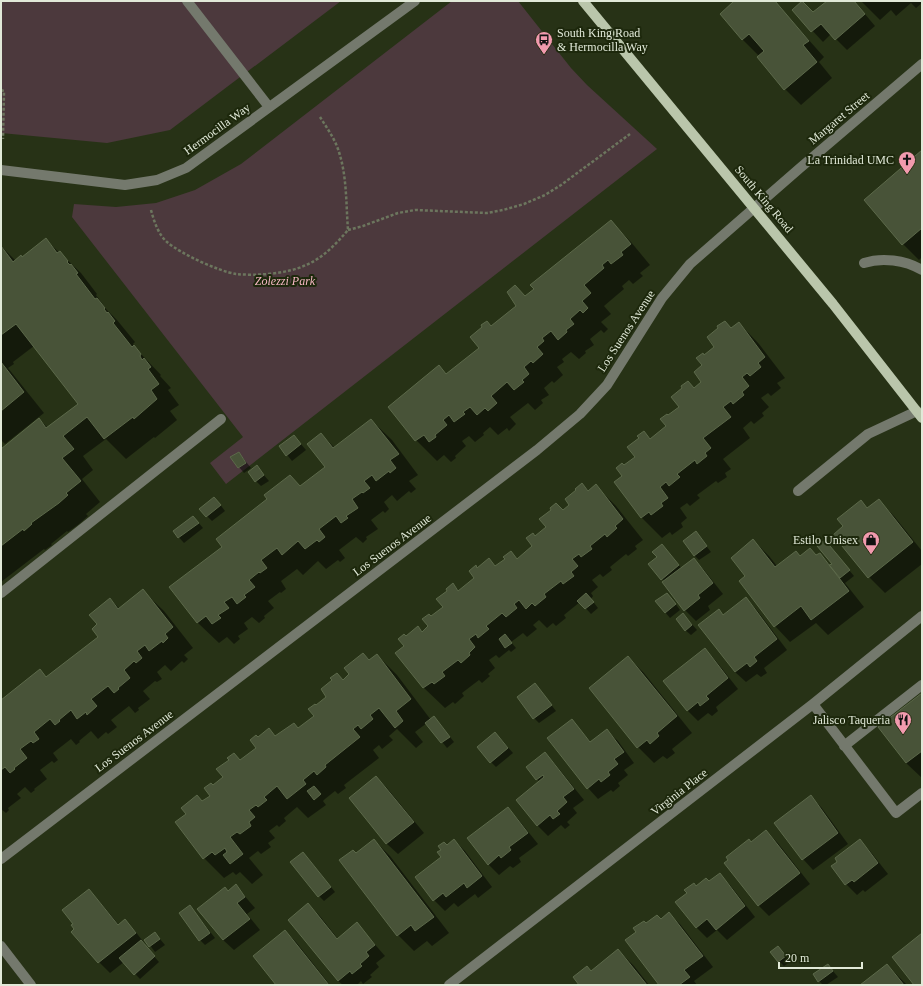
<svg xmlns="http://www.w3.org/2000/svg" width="923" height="986" font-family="Georgia,serif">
  <rect width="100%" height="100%" fill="#273216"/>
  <!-- green -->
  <path fill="#4c393d" d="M1,1H341L170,130L107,143L1,133Z
    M452,1H518L571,68L587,85L657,149L226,484L210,463L243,437L72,217L74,204L116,207L156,203L195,190L241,164Z"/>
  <!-- shadow -->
  <path fill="#0007" d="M736,1H774L824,57L819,62L832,78L801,105L785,89L758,58L759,56L743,40L721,14Z
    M828,1H854L875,26L847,50L831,34L823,42L793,10L814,13Z
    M861,1H922V3L916,8L911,3L896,16L891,10L880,20Z
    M922,151V257L919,260L903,244L865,200Z
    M611,222L631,242L650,265L640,273L643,276L633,284L629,280L622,286L624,289L604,306L611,314L601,322L608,329L604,333L601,330L590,339L594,345L585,351L586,353L579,359L571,352L562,359L564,362L557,367L563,375L554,383L552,381L544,388L549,395L541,400L543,403L535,410L528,403L510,417L516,424L509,431L507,428L498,435L490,427L483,433L484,435L475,442L469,436L462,441L466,446L455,456L456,458L451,462L444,455L437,461L416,440L389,407L439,367L447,375L480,348L492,327L518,306L515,286L526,297Z
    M46,240L81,273L97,294L96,295L106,309L117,320L135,342L133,344L141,354L161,375L160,376L171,388L168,390L179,405L170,411L177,420L155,438L154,437L126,459L106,439L83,456L93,470L82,479L100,502L86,514L88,516L79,524L68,532L67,531L51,544L52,545L45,550L44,549L1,582V450L39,419L48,428L79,404L34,346L13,362L14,364L8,368L44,413L5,444L1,440V246L16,261L22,258Z
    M739,323L759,344L785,378L777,383L781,388L771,396L768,393L761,398L769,407L762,413L764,416L754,424L751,421L743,428L750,438L723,459L731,469L725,473L727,477L718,483L716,481L697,495L700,498L690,506L687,503L680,508L687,518L681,523L683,527L672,535L670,532L662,538L642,518L615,483L624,476V467L636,457L640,438L644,433L651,439L667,426L668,416L681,407L695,389L703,382L704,356L716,347L731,329Z
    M371,420L392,440L418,475L409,481L416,489L411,493L409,491L397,501L392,495L384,502L389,509L385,513L383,511L371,520L378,529L366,537L367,539L363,543L356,537L339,550L345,558L340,562L338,560L326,569L318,561L303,575L297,569L281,581L286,589L281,593L280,592L268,601L274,608L264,616L265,618L259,623L252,617L244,623L248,629L238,636L240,639L234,644L227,637L219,643L198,623L171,588L223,547L290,476L301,487L326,467L321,434L335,448Z
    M294,436L306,450L292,461L280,446Z
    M239,453L251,468L244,473L239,467Z
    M257,467L269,481L261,486L256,481Z
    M582,484L589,491L596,486L616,506L643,540L635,546L637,549L628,556L626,554L610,567L612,570L603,577L600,574L592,580L598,587L591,593L593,596L591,599L598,608L591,614L580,602L564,615L566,618L556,626L553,623L547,628L539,620L533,625L537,629L527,637L523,633L511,642L516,648L511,652L509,650L499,658L496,655L489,660L495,668L488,674L490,676L482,683L479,680L462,693L464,696L455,704L453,702L445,708L424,688L396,653L405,646V637L418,627L423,632L430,626L431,617L444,607L449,591L453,585L459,591L476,578L477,569L489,559L496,567L507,559L511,553L517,559L534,546L535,537L571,506L577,490Z
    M878,500L894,516L922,551V564L885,593L869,577L868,509Z
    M219,503L225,511L212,521L207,516Z
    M198,522L203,528L184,543L174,532Z
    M696,533L711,552L699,560L694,555Z
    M753,540L769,556L777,566L800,557L810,549L817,556L819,554L831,566L833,564L825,541L854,576L845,583L864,607L828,635L816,623L790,642L775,626L747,577Z
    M667,551L682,569L693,559L704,570L723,594L708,606L710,610L696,621L685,610L665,582L649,564Z
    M143,591L164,611L193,648L184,655L188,659L184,663L182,661L171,671L165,665L157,672L162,679L157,682L155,681L143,691L150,699L138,708L139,710L135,713L129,706L111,720L117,727L108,734L106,732L98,739L91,731L79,741L80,742L76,745L71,739L53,753L58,760L54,763L52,761L40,770L47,779L34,789L35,790L31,793L25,787L17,794L21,798L8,808L9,810L6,813L1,809V701L47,678L100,637L99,624L110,599L120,609Z
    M745,598L756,609L787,650L764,668L767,673L761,677L757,674L746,682L735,672L723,615Z
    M672,599L680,610L670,618L665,612Z
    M683,614L697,630L691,635L685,630Z
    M705,650L716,661L738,689L716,707L718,711L712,716L708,713L698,721L687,710Z
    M363,654L370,660L377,655L397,675L431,720L439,723L454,742L447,748L427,723L415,732L423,742L416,748L397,729L389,736L393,740L382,749L379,745L373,750L379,758L344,785L346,788L338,794L335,791L325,799L323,801L326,805L308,818L297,807L284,818L286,821L279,827L277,825L269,831L275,838L268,843L271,847L261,854L258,851L249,858L263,875L252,884L240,872L236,875L233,872L224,878L204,858L203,802L211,796L213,786L241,761L257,748L258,738L269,730L276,737L299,729L315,716L316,706L328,697L337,674L343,680L351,674Z
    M628,657L644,673L692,733L672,749L675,753L667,759L663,756L654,763L638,747L590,688Z
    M535,684L556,711L539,723L534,718Z
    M922,694V778L906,763Z
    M571,720L591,742L607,731L618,741L634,763L624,770L628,775L618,783L620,786L613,792L611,790L598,799L588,788Z
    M500,738L513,753L496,767L491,762Z
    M545,753L555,764L584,800L573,808L577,813L567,822L570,825L565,829L561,825L548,836L537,825L540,782L537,779Z
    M376,777L387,788L424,833L398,854L387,844L350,798Z
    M811,797L821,807L848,844L813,870L803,859Z
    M508,808L518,819L538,844L519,858L521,862L513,868L510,866L499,875L488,864Z
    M766,832L777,842L810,884L769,916L759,906L725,863Z
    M374,840L390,856L449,933L432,946L427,941L414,951L398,935L341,860L356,854Z
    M454,840L465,851L492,887L478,898L475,894L458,907L454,903L445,911L434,900L416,877L442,858L447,846Z
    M859,840L870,851L888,874L865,892L863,890L857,895L846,884Z
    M308,858L335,892L324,901L319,896Z
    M719,875L730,885L755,917L727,940L717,930L707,938L696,927L688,893L696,887L710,882Z
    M236,886L255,908L247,914L260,930L234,950L223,940L199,909L228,892Z
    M89,890L99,901L119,925L124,921L135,931L145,944L144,945L159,962L140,979L124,962L110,973L99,962L76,929Z
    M308,905L319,915L338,939L357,924L385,956L376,963L379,967L370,975L372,977L363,984L361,981L357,985H343L338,981Z
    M190,906L215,938L205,945L200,940Z
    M669,914L680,924L713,967L694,981L697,985H660L637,932L646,924L661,920Z
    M285,931L296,942L330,985H278Z
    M155,933L165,945L155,952L146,940Z
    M618,950L634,966L649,985H581L591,972Z
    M783,952L790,962L784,966L779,961Z
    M828,965L838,977L826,985H823L819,981Z
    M887,965L907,985H862Z"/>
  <!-- building -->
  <path fill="#485338" stroke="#5c694a" d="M734,1H775L809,41L803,45L817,62L784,90L757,57L764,51L749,34L742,40L720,14Z
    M802,1L813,12L827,1H854L865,14L835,40L821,24L811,32L792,10Z
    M922,150V228L902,245L864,200Z
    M611,220L631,244L621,252L623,255L611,264L608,260L602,265L604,268L584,285L591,293L582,301L588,308L583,313L580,310L570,319L574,324L566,330L567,332L558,340L551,331L542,338L544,341L537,347L543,354L533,363L531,361L524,367L529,374L522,380L524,382L514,390L507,382L491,396L497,403L488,411L485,408L477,415L470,407L463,412L465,414L454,422L449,415L443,420L447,425L435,435L436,437L429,442L424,435L415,441L388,407L439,365L446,374L479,348L470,337L482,327L481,325L487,321L491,326L516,306L507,292L515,285L525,296L534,289L530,285Z
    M46,238L57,253L60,251L68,261L67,262L70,265L71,264L78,273L76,274L95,299L97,298L105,308L104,309L107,313L108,312L115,321L113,323L132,347L134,345L141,354L140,356L142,360L144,358L151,367L148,369L159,384L151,390L157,399L134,419L133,417L104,439L87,417L63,436L74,449L62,458L81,481L66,493L68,495L59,503L31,523L32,524L24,531L23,529L1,546V449L39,418L46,428L78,404L16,324L1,335V246L13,262L21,255L22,257Z
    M725,321L731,328L739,322L765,357L758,363L761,367L750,376L747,373L742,377L749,386L742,392L744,395L733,404L731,401L723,407L731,417L703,438L711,448L705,453L707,456L697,464L695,460L677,474L680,477L669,486L666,482L660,487L668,498L661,503L663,506L651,515L649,512L641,518L614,482L622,476L616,468L622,463L624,465L635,457L627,447L639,438L637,436L644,431L650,439L666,426L660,419L667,414L668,415L679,407L671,397L682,388L681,386L688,381L694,388L701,382L694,372L702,365L696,358L703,353L704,355L714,347L707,337L718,328L717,326Z
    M1,362L24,392L1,411Z
    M371,419L399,454L390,460L396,468L390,473L389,471L376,481L372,475L364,481L370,488L363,493L362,492L352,499L358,508L346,516L348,518L341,523L336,516L319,529L325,537L319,542L317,540L305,549L298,541L282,555L277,548L261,560L267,568L260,573L259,572L249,580L255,587L244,595L246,597L237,604L232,597L224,602L229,608L218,615L221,618L212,624L206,616L197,623L169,587L222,547L216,539L267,499L264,495L290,475L300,486L325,467L307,444L321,433L333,448Z
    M294,435L301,444L286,456L279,446Z
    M239,452L246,463L238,468L230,457Z
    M257,465L264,475L255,482L248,472Z
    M582,483L588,491L596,484L623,519L615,526L617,528L607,537L605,534L590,546L592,549L581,557L579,554L572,559L578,566L571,572L574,576L563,584L561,581L544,594L546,597L535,606L532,603L526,609L519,600L514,604L517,608L506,617L502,613L486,626L489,629L478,638L476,634L469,639L475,647L469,653L470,655L461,663L458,660L442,672L445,676L434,684L432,682L423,688L395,653L404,646L398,639L404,634L406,636L418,626L422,632L428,626L422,619L429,614L431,616L443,607L436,599L447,591L446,589L453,583L458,591L474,578L469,571L476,565L477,568L489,558L495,566L505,559L503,557L511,551L517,559L532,546L526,538L533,533L535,536L546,527L539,519L551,510L550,508L556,503L563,510L569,505L565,499L576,490L575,489Z
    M214,497L221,505L206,517L199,509Z
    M879,499L913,542L868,578L833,535L843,526L837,519L861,500L867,508Z
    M193,516L199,523L178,538L173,531Z
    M696,531L707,546L694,556L683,541Z
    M753,539L775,567L796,551L800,556L810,548L816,555L820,553L849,591L811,620L801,606L774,627L739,581L745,576L731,558Z
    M825,540L850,570L840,578L829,565L832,564L817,546Z
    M662,544L679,565L661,580L648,564L657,557L652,552Z
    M694,558L713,583L698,595L700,598L684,611L662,582Z
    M143,589L173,627L165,634L168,638L163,643L162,641L149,651L145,645L137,651L142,658L136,663L134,661L124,670L130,678L118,688L119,689L114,693L108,686L91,699L97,706L87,715L86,712L77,719L71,710L59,720L60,721L55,725L50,719L34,732L39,739L33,743L31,741L20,749L27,758L14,768L15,769L10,773L5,767L1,770V700L40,669L46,677L98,637L92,629L97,624L89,615L110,598L118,609Z
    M586,593L594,602L585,609L577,601Z
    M667,593L676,604L665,613L655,601Z
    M746,597L777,639L754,657L757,661L750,667L747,663L735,672L698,625L719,609L723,615Z
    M683,613L692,625L685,631L676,619Z
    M505,634L512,643L505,648L499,639Z
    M705,648L728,678L706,696L709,699L700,706L698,702L687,711L663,681Z
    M363,653L369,660L377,654L411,699L396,711L403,721L395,728L379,708L370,715L373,719L361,729L358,725L353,729L360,737L325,765L326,767L317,775L314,771L303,780L306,784L287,799L277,786L264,797L267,800L258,807L256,805L249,810L255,817L249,822L251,826L240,834L237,832L230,837L243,854L230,864L223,855L227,852L225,848L215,855L212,852L203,859L175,822L186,814L181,808L197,795L202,801L210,796L204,788L211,783L213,785L223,777L216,769L229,760L227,758L234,753L240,760L256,748L250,740L256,735L258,737L269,728L275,736L294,723L298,728L314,716L308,709L315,704L316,705L326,697L321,689L332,680L330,678L337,673L343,680L349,674L344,668Z
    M628,656L677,716L657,733L659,736L650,744L647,740L637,748L589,688Z
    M535,683L552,705L533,719L517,697Z
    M922,693V751L906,763L878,727Z
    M434,716L450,737L441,743L425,723Z
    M572,719L590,742L607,729L624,752L614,759L618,764L608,772L610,775L601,782L599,779L587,789L547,738Z
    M495,732L508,748L490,763L477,747Z
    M545,752L574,789L563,797L567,802L557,811L560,814L553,819L550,815L537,826L516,800L544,777L543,775L536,780L526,767Z
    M376,776L414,822L386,844L349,798Z
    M314,786L321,794L314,800L307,791Z
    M811,795L838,833L802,860L774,823Z
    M508,807L528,833L509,847L511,850L501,858L499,855L488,865L467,838Z
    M766,830L800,873L758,906L724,863L728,860L726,857L749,839L751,842Z
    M374,839L434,917L415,931L411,925L397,936L339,860L353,850L356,853Z
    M454,839L482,876L467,888L464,883L446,897L443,893L433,901L415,877L441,857L437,852L441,850L438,846L444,842L447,845Z
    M860,839L878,863L854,882L852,880L845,885L831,866L837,862L835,858Z
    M303,852L331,887L318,897L290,862Z
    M720,873L745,906L716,930L707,919L696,928L675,902L687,893L684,890L694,883L696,886L706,878L709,881Z
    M236,884L245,897L237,903L250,919L223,940L197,909L225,887L228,891Z
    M89,889L118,925L125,919L136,933L98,963L71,932L74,929L71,925L73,924L62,910Z
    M308,903L337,939L357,922L375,945L366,952L369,956L360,964L362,966L352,974L350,971L338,981L288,920Z
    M190,905L210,933L199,941L179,913Z
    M669,912L703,956L684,970L690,977L679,985H659L625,940L636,932L633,928L644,921L646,923L657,915L661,919Z
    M285,930L329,985H276L253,956Z
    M155,932L160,939L149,947L144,940Z
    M922,933V985H914L892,957Z
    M141,940L155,956L134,975L119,958Z
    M778,946L786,956L778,962L770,952Z
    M618,949L647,985H579L573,977L587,966L591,971Z
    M828,964L833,971L818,982L813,974Z
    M887,964L904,985H860Z"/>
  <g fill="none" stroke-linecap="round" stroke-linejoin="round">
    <!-- path -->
    <path stroke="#6c765e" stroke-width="2.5" stroke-dasharray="3 2" stroke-linecap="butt" d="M1,90L4,91L3,139
      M151,210C154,221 158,234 167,242C181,254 218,271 236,274C257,276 287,274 306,265C323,258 336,244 348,230C346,204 347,177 339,152C335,139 327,128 320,117
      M348,230L363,226L398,213L415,210L487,213L503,210L524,204L545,195L561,185L630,134"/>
    <!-- minor -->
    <path stroke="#74796d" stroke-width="10" d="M187,1L269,107
      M1,170L125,185L157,180L186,168L415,1
      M864,263C882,257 905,260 922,270
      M798,491L868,434L917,411
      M1,593L221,419
      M813,704L896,813L922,793
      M844,746L922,685
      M1,859L537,450L580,414L607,385L662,298L690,264L800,168L922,64
      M1,946L31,985
      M449,985L813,704L922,616"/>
    <!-- major -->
    <path stroke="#bac6ab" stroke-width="10" d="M583,1L833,304L922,418"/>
  </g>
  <!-- icons -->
  <defs>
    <symbol id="bus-pin" viewBox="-11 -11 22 30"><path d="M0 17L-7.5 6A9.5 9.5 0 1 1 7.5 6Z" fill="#f29aae" stroke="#1d280c"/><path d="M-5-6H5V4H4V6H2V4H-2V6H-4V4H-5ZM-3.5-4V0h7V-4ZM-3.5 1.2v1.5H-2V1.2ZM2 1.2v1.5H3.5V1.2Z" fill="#111"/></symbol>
    <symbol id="church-pin" viewBox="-11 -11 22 30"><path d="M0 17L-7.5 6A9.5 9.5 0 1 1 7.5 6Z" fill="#f29aae" stroke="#1d280c"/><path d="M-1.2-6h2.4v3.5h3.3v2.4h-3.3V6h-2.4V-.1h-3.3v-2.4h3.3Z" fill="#111"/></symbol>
    <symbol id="shop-pin" viewBox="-11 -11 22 30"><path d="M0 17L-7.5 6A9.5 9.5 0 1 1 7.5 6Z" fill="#f29aae" stroke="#1d280c"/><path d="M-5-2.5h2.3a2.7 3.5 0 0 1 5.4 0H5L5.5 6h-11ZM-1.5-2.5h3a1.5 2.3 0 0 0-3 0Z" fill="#111"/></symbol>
    <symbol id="restaurant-pin" viewBox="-11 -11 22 30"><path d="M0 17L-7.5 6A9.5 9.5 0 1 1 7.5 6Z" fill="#f29aae" stroke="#1d280c"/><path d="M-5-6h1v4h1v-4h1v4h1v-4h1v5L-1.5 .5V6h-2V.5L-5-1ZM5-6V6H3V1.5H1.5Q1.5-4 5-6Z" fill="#111"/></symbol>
  </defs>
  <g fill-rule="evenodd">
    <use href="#bus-pin" x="534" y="30" width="20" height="27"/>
    <use href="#church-pin" x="897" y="150" width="20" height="27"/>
    <use href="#shop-pin" x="861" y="530" width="20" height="27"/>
    <use href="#restaurant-pin" x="893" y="710" width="20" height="27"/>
  </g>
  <g text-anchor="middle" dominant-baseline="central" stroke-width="4" stroke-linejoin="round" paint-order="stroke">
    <!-- poi labels -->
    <g font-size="12" fill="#e1e9d8" stroke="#1d280c" text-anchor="end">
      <text x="557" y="33" text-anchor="start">South King Road<tspan x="557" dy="14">&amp; Hermocilla Way</tspan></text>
      <text x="894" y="160">La Trinidad UMC</text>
      <text x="858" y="540">Estilo Unisex</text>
      <text x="890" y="720">Jalisco Taqueria</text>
    </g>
    <!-- street labels -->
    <g font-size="12" fill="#e1e9d8" stroke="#1d280c">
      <text transform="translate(839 118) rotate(-40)">Margaret Street</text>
      <text transform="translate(217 129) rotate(-36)">Hermocilla Way</text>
      <text transform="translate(764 199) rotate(50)">South King Road</text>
      <text transform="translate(626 331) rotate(-57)">Los Suenos Avenue</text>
      <text transform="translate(392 545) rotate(-37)">Los Suenos Avenue</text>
      <text transform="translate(134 741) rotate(-37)">Los Suenos Avenue</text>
      <text transform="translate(679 792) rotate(-38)">Virginia Place</text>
    </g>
    <!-- park labels -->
    <g font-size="12" font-style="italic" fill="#f7b8c5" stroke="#1d280c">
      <text x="285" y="281">Zolezzi Park</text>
    </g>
  </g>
  <!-- border -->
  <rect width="923" height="986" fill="none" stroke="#e1e9d8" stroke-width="4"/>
  <!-- scale -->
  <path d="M779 962v6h83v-6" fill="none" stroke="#e1e9d8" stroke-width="2"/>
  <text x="785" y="962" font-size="12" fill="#e1e9d8" stroke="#1d280c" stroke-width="3" paint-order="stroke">20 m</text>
</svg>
